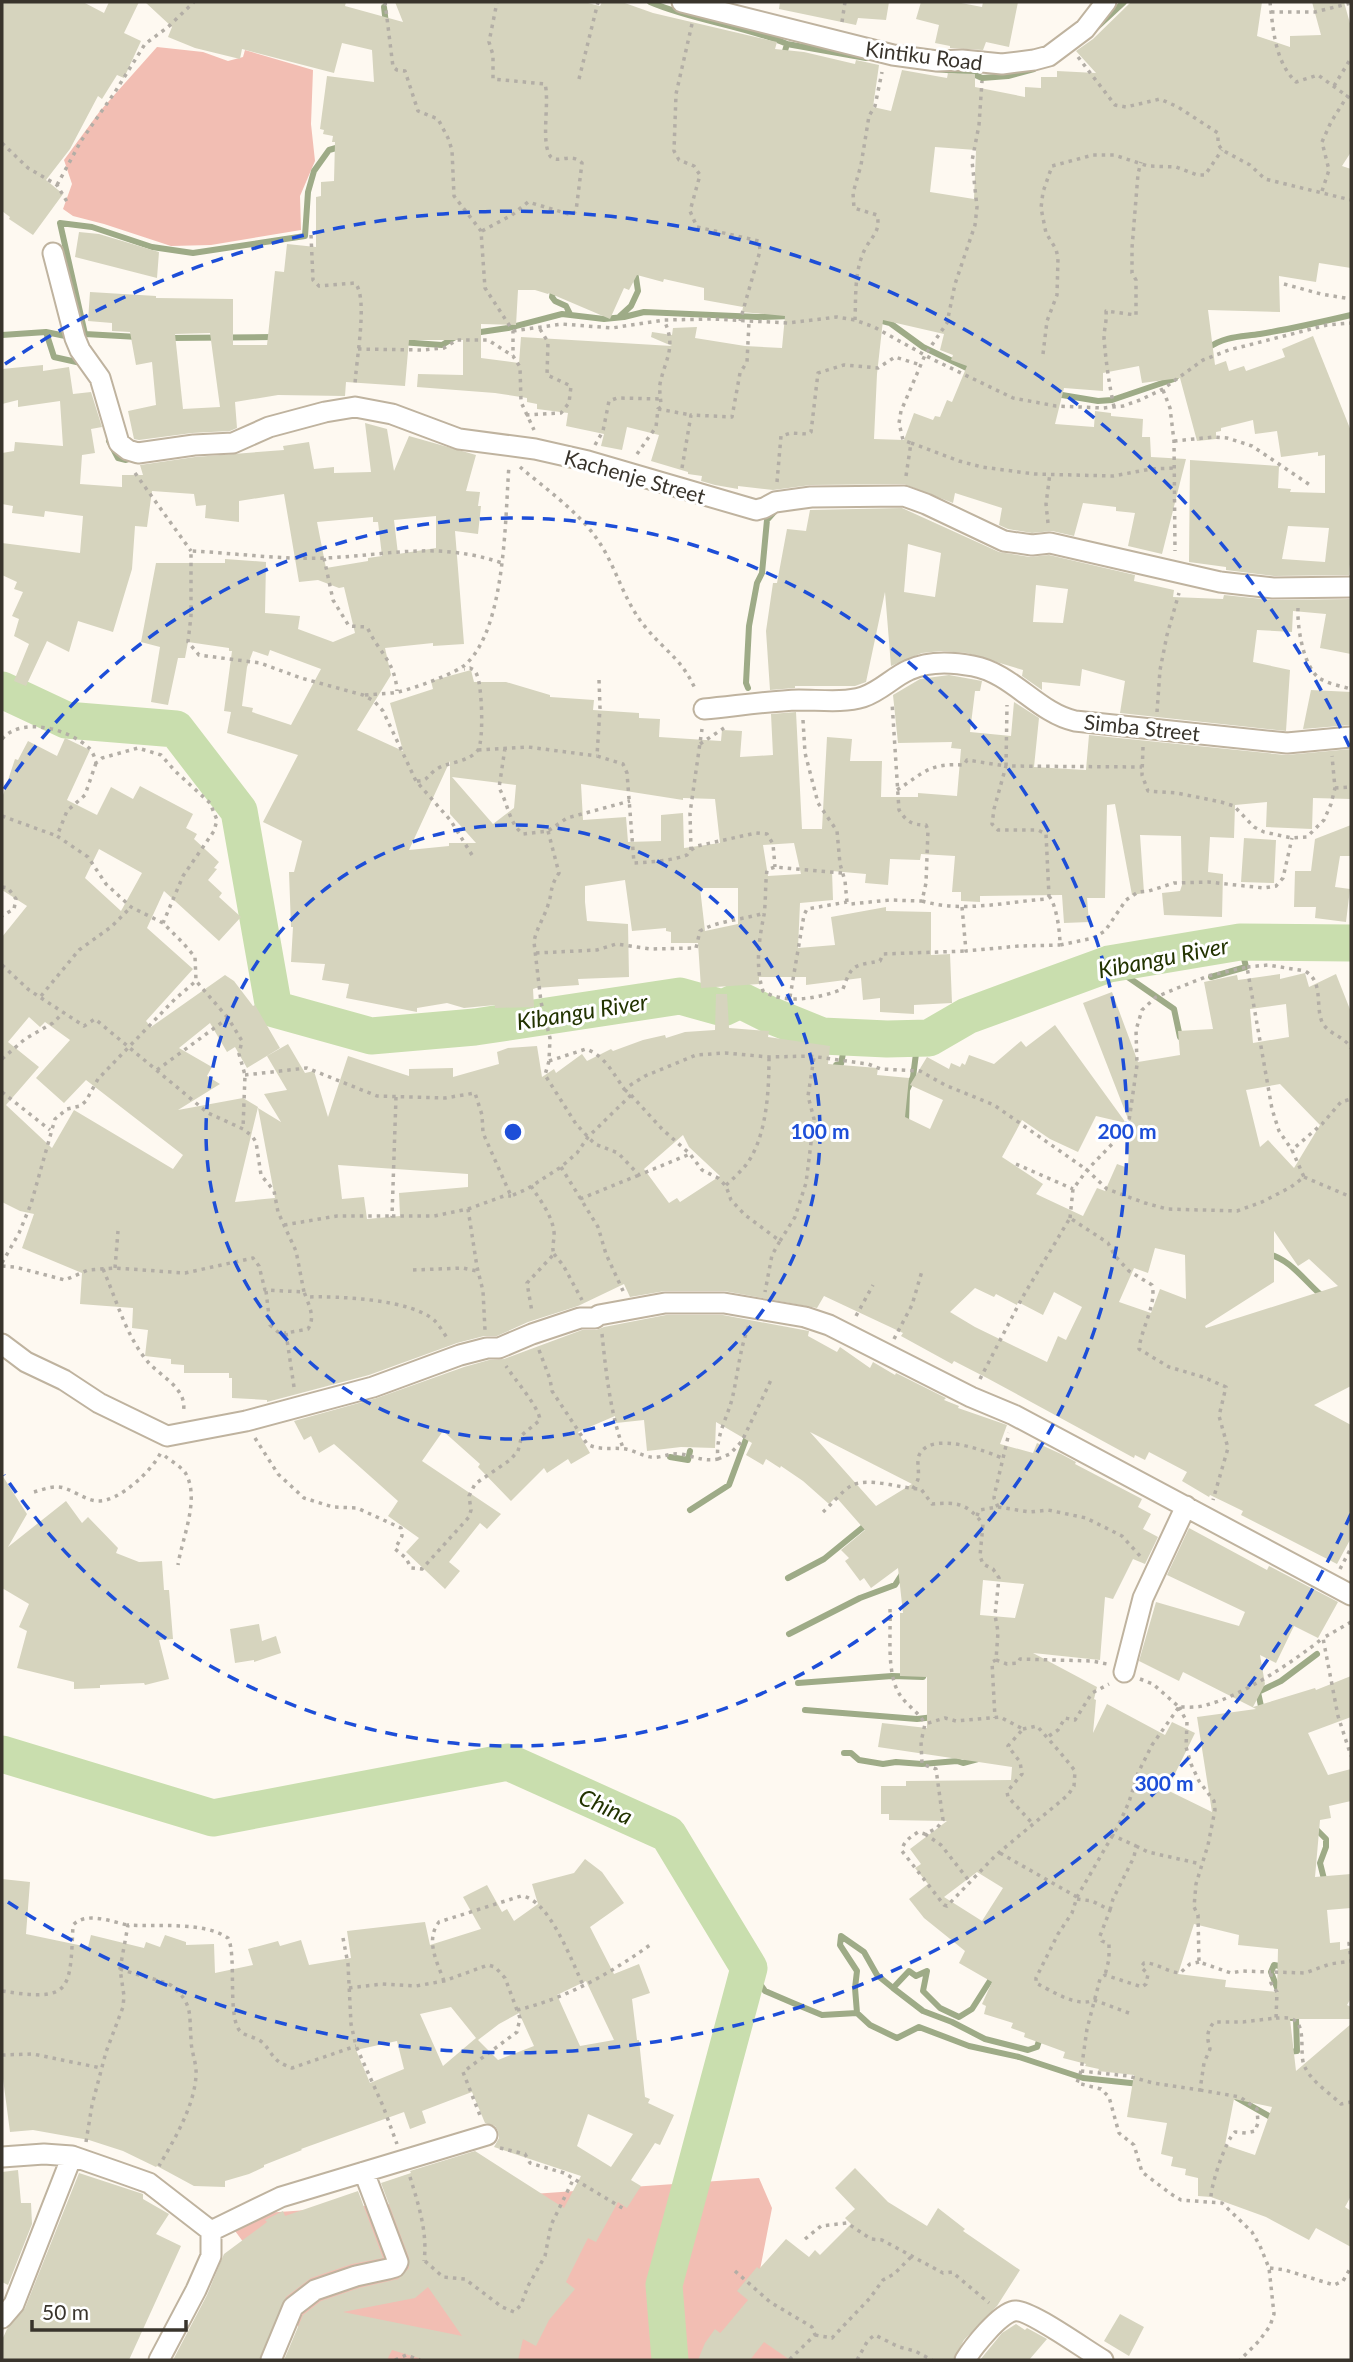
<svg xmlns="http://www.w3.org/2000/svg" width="1353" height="2362" font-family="Lato,sans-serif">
  <rect width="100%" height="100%" fill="#fef9f1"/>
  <!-- green -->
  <path fill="#f2beb3" d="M157,47L203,52L228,61L243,57L245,50L313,70L311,124L315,161L300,196L301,230L211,245L171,246L104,224L73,216L63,209L72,184L64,160L100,111Z
    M759,2178L772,2208L758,2280L781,2315L841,2360H308L293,2309L224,2216Z"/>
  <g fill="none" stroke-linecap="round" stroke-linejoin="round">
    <!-- stream -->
    <path stroke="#9eab87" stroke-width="6" d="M650,2C694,21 743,25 787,44
      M384,7L386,24
      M1095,29L1124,2
      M783,58L787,44L866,58
      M935,69L969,72L982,78L1008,76L1034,69
      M554,286L552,297L555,301L566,306L570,314
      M620,316L631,306L638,291L635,271
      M875,319L890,323L923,347L973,371
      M46,332L54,357L81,363
      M474,333L508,328L562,314L604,319L624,317L644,312L758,317L792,316
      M85,334L60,223L92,227L152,247L193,253L305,236L308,192L314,171L329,150L343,146
      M2,335L46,332L75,338L85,334L138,337
      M170,338L274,337
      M400,342L442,345L457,336
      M1208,348C1225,336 1240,337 1260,334C1290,329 1321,322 1351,315
      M1056,394L1098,401L1112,400L1174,379L1179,374
      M109,441L118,458L126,460L132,458
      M748,688L746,683L749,626L757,583L762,573L767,520L775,511
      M1109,964L1174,1009L1180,1037
      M1211,977L1246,967L1240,942
      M835,1070L836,1065L841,1064L846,1037
      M906,1123L907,1090L913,1077L918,1038
      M1267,1254C1289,1258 1304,1280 1320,1294V1299
      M670,1457L688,1460L690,1451
      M690,1510L729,1485L749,1431
      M788,1578L824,1559L867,1524
      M789,1634L860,1598L895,1585L902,1574
      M798,1683L892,1676L923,1677L926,1670
      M805,1710L917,1719L934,1717
      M1262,1711L1258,1692L1281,1681L1317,1654
      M844,1753H851L859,1760L883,1764L896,1762L922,1764L957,1761L963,1763L978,1759
      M1315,1828L1326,1839V1847L1320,1863L1325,1883
      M749,1968L765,1991L793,2003L822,2015L857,2013L870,2025L897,2038L919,2027L969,2046L1019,2057L1083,2078L1140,2084
      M993,1976L972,2009L959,2017L940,2008L923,1991L927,1971L916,1976L909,1971L893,1988L923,2011L952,2022L985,2039L1028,2050L1037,2047L1041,2035
      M1279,1993L1271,1972L1274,1965L1285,1967
      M857,2013L855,1988L857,1971L840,1945L841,1936L864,1952L877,1975L893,1988
      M1286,2052L1297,2051L1296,2018H1291
      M1237,2098L1276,2120"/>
    <!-- river -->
    <path stroke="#c9deae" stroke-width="37" d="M2,690L66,720L176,729L239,811L274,1009L371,1036L475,1027L680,996L723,1008L740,1000L770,1015L822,1036L887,1039L929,1038L967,1016L1109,964L1240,942L1351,943
      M2,1754L213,1818L508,1762L668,1834L749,1968L664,2285L670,2360"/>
  </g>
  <!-- building -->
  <path fill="#d6d4be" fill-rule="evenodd" d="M2,2H83L104,13L109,2H139L124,33L141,41L124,78L117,75L102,99L98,96L70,149L46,180L63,194L33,235L9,219L10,217L2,211Z
    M145,2H346L345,6L403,22L395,2H584L600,6L602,2H622L653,13L777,42L775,49L804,52L855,64L856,60L879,65L873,107L891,111L902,70L947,78L948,73L975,74V87L1025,97V87L1041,88V77H1057V71L1096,73L1076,51L1093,39L1131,2H1262L1257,36L1290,47V36L1321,35L1312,2H1344L1351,27V152L1342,166L1351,169V268L1319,263L1316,282L1279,276L1280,312L1208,310L1215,365L1226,361L1229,371L1244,366L1246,371L1285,357L1282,349L1313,336L1351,431V553L1349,575L1274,576L1226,570V567L1189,562L1190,460L1279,466L1278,488L1291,489L1290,492L1325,493V455L1318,456V452L1281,457L1277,431L1255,434L1253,420L1221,428V431L1216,432V439L1197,441L1180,378L1142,383L1139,366L1103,373V391L1064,388L1055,424L1094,427L1095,411L1111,413V416L1143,419L1142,437H1150L1151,457L1186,459L1162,554L1128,546L1135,513L1116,511V507L1083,503L1074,536L1052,531L1032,533L1008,529L999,525L1002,508L955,493L953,503L904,484L811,485L773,490L738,486V489L715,485L701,481L702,476L688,474V472L651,461L659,435L627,427L622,450L601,446L604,434L566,426L568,413L537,409V404L527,402V398L495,393L417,387L418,374L463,375V340H409L405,386L346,382L345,396L278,395L235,402L237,428L230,431L192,433L139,440L134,439L128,411L156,405L152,362L136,365L130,332L112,331V323L88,321L90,292L156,296V298L233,299V345H267L275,271L284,272L287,244L316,247V197L321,196V182L334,181L335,142H332L333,136L323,134L324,130L320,129L327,76L374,82L372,50L342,43L334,73L242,49L240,59L195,48L168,37L172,27ZM935,147L976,150L974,199L930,192ZM637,275L663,282L664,279L704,288V300L743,307L742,312L785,316L782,348L745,346L695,338L697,327L673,328L672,335L652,332L651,337L672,346L521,337L519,363L481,358V324L516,325L518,290H535L548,294L549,293L610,319L624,288L629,290ZM883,320L944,334L940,350L953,355L951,360L967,366L952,402L947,400L940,417L935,416L933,420L914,413L904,440L874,439L877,374ZM210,333L220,407L183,409L175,334ZM1288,526L1329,528L1325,562L1282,559Z
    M780,2H889L886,20L858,18L856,25L779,9Z
    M921,2H956L982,7L983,2H1018L1009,47L986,42L983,50L950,48V46L935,43L939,25L916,19Z
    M79,232L99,234L159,252L157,278L75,257Z
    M43,365V371L69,367L73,394L91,392L102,427L91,429L95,453L82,455L80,484L122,487V475H143L140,465L195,457L284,450L283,446L309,442L314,469L334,467V473L371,472L365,423L387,429L394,471L409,436L476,455L466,491L480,492L478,506H481L478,534L455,531L464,644L433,646V643L385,648L391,675L357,730L403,751L390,703L433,689L431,681L471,670L474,682H506L550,695V697L594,700L593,710L639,713V718L660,719L659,737L721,741L722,730L742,731L740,757L773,755L771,714L796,712L802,829H822L827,737L852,739L850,761H882L881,797H918V793L957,796L961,749L951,748L952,742L898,743L893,695L920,679L949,675L982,681L980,691H975L970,732L1011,736L1014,702L1039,718L1034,767L1086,770L1089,735L1286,755L1351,749V799L1313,798L1312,829L1266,827L1267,802L1235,805L1234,838L1210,837L1208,872L1223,874L1222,917L1164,915L1162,893L1180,891L1182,885L1181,836L1140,835L1144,893L1132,895L1115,804L1107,805L1105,898H1087L1089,922L1064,923L1062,895L980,896V902L961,901V892H952L955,856L921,854L920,860L890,859L888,885L865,883L866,874L832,871L833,900L800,903L798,948L835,945L831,917L886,907V911L931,912V955L950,954L952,1003L914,1005V1014L880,1012V998L863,1000L861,978L806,985V977H759V984L701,988L698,943H671V932L666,931V928L632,931L625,880L585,886V902L587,921L628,924L629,977L578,979L579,985L536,988L533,989L534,1007L495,1008V1005L464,1008L447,1003L417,1008V1012L346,998L349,984L322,980L325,964L291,962L293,927H291L289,872H294L302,841L263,822L298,755L227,733L231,712L224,711L232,651H229V648L188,642L185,658H178L168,705L151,702L160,647L141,642L156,563H225V559L266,562L265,613L300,616L298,629L333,642L355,633L344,587L339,588L318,580L299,582L284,494L239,501V522L205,518L206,505L196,506L194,494L152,491L147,527L135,526L132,569L113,632L78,621L69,652L47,641L26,686L14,681L29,644L14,636L19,619L12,616L23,592L14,589L17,582L2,575V543L80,553L83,516L45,511L44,517L12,513L13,506L2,504V453L14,451L15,442L63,446L60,401L18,407V400L2,404V369ZM436,516V548L398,554L394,520ZM373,517V522H378L382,556L368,558V561L326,568L317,522ZM270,650L321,669L291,725L252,712L253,708L242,706L247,667L253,651L268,656ZM450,761V814L476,843H449V846L409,850ZM452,777L516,785L514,808L493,824ZM581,784L683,800V798L715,799L720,843L684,848L683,813L661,815V841L628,842L626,817L583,820ZM794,843L801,874L768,876L763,845ZM700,888H738V924L705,931Z
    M902,508L999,552L1030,557L1049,555L1135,575L1134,581L1174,590L1173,597L1223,599L1224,595L1273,600L1351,599V654L1320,648L1326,614L1293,611L1292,632L1257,630L1253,662L1290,670L1286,731L1120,713L1125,681L1082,669L1080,686L1042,682V690L1022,676L1023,670L967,653L941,651L922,653L891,666L885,592L866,682L855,686H795V688L770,690L766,631L773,583H777L787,529L806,531L810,510ZM908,544L941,553L935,597L904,592ZM1036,585L1068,589L1063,623L1033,622Z
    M1311,690L1351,692V725L1303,729Z
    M65,738L90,750L67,800L97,815L111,787L133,799L140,786L193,814L186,828L197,834L194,839L219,862L214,868L217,869L208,880L222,893L219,897L241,917L219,941L164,891L147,928L193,969L146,1021L151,1027L225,975L234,981L253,1006L255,1005L280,1048L247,1068L235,1047L227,1052L210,1023L179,1048L212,1067L207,1076L220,1084L178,1110L243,1098L258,1107L235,1202L275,1198L258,1108L281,1122L264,1094L287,1090L267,1056L288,1044L305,1073L314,1071L328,1117L348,1056L409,1076V1069L453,1068V1077L499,1064L497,1052L508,1048L537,1046L542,1077L554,1069L556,1073L582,1054L587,1061L611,1049L613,1051L643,1040L665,1035L666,1038L685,1032L715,1030L716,994H727L729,1028L769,1031L768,1037L830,1046L828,1064L878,1068L877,1075L909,1078L905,1117L930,1129L943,1100L910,1085L927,1057L949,1069L951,1063L960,1067L962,1063L965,1065L969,1055L994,1064L1021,1041L1026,1047L1055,1025L1126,1123L1096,1116L1078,1152L1050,1139L1022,1120L1002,1157L1043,1184L1036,1194L1083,1216L1097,1188L1105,1191L1117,1164L1128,1168L1130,1124L1083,1003L1112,992L1138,1062L1180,1055L1178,1031L1213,1029L1204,982L1237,975L1238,980L1280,974V979L1305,973L1309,987L1336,974L1351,1012V1386L1314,1405L1351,1425V1538L1337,1564L1241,1515L1243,1511L1210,1495L1209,1497L1182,1481L1187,1472L1149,1452L1145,1460L1135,1455L1134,1458L987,1378L954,1361L952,1364L901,1336L903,1333L824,1296L817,1308L724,1291H665L630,1297L624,1284L578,1306L528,1322L497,1336H484L457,1343L369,1375L267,1402V1400L232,1398V1378H229V1373H184V1365L171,1364V1359L145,1356L148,1330L132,1328L133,1308L80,1304L82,1273L22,1248L34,1214L20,1211L2,1202V937L27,906L2,890V798L15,759L18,760L28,741L57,756ZM99,849L142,873L121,911L85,878ZM1286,1004L1289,1037L1253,1043L1250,1009ZM29,1017L40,1027L45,1022L70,1040L36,1078L64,1103L86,1080L183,1155L173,1169L74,1110L52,1148L6,1105L39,1067L8,1042ZM1280,1084L1320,1125L1294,1168L1268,1140L1260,1147L1246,1090ZM683,1135L689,1147L720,1176L680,1202L677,1198L669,1203L644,1169ZM338,1165L468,1174V1187L399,1193L400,1216L367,1219L364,1197L342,1199ZM1274,1231L1298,1266L1309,1259L1338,1286L1206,1328L1205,1326L1274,1282ZM1155,1248L1185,1255L1186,1299L1160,1289L1151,1313L1119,1302L1134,1268L1148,1273ZM975,1288L994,1297L996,1294L1017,1305L1018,1302L1043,1315L1054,1292L1082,1307L1066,1340L1058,1336L1047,1362L975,1327L950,1312Z
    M1351,825V856H1340L1335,887L1350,889L1346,922L1315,918L1316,907H1294L1295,871H1311L1315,839Z
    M1244,838L1276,840L1274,883L1241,882Z
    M666,1315H723L809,1331L808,1336L837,1352L840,1347L870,1368L873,1362L895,1375L896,1373L946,1398L944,1400L959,1406L958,1408L1007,1425L1000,1444L1033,1453L1037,1443L1061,1454L1076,1462L1075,1464L1142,1499L1138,1507L1151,1514L1143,1529L1158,1537L1145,1564L1133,1559L1113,1599L1105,1597L1100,1660L1033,1653L1097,1687L1094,1699L1096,1700L1093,1733L1107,1704L1165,1735L1172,1722L1195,1733L1167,1790L1212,1812L1197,1717L1256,1709L1183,1672L1179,1681L1139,1661L1156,1602L1239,1626L1245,1612L1167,1575L1189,1528L1267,1570L1269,1566L1338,1602L1318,1638L1294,1626L1276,1663L1260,1655L1265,1684L1253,1707L1315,1688L1316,1690L1351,1676V1717L1308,1733L1328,1775L1351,1769V1801L1329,1806L1331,1818L1320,1820L1315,1877L1351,1874V1908L1327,1910L1330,1943L1340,1942V1950L1351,1948V1998L1347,2005L1351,2007V2019H1290L1296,2071L1351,2024V2196L1345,2207L1351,2211V2247L1316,2228L1309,2240L1266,2217L1211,2197L1198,2196V2178L1185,2175L1186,2169L1171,2166L1173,2157L1161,2154L1167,2123L1127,2117L1134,2075L1098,2071L1099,2069L1085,2066L1086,2064L1063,2058L1065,2052L1024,2037L1025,2033L1011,2028L1013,2023L984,2014L986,2006L982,2004L992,1982L959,1963L965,1951L924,1918L909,1899L928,1884L915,1868L921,1864L910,1849L947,1821L889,1820V1814H881V1786H906V1781L1011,1780L1012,1767L878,1747L882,1723L927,1728V1677L900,1676V1613H903L898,1568L871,1588L864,1578L860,1581L845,1561L849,1558L841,1550L865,1530L836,1497L829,1504L803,1481L781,1466L780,1468L766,1459L763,1465L746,1455L752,1443L716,1422L715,1448L681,1447L647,1451L644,1420L616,1423L615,1416L578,1432L590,1453L571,1464L568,1459L547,1473L544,1468L511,1501L478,1467L480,1464L443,1431L422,1461L501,1514L487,1529L480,1523L449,1562L460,1571L445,1589L406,1552L419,1538L388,1516L398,1501L334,1444L319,1453L311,1436L304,1440L294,1421L377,1398L464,1367L489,1360L504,1359L582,1330H596L604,1327ZM810,1432L912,1484L876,1506ZM983,1580L1024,1584L1015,1618L980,1615ZM977,1872L1003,1888L982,1921L944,1897ZM1194,1924L1239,1935L1238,1945L1278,1949L1277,1992L1225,1987L1226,1980L1178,1974ZM1234,2099L1272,2107L1255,2155L1225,2145Z
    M2,1475L27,1514L8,1547L66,1501L82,1523L88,1517L118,1548L116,1553L139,1562L162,1561L164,1590H169L173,1639L159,1640L169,1679L145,1685L144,1683L100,1685V1688L74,1689V1682L17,1668L27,1631L19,1627L29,1604L2,1588Z
    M259,1624L262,1641L276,1636L281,1653L254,1662V1660L235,1663L230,1629Z
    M585,1859L602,1872L624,1903L590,1927L614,1974L639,1964L650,1993L632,1999L637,2040H639L645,2097L650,2099L648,2103L674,2115L660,2145L655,2143L631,2180L641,2186L627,2208L618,2202L596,2242L588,2238L566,2282L575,2289L549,2320L536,2346L523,2339L518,2360H425L392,2350L387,2360H284L303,2315L321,2301L359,2288L398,2279L409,2268V2258L381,2183L411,2173L410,2171L475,2151L564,2208L581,2176L494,2147L499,2138L498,2131L495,2126L485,2123L472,2092L422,2111L426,2123L410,2129L404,2112L301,2149L302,2150L264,2165V2167L249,2174L225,2181V2187L194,2186L157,2166L156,2167L123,2151L89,2140L33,2130L10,2132L2,2071V1879L30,1882L26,1934L88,1947L91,1935L144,1948L146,1942L160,1947L165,1935L186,1942V1945L214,1944L215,1973L253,1965L248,1949L278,1941L280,1946L301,1940L309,1965L351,1958L347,1931L425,1922L430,1945L481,1929L463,1897L487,1885L502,1912L507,1909L514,1921L538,1904L532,1884L574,1873ZM586,1981L614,2040L580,2046L557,1995ZM451,2007L476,2038L443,2066L420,2014ZM519,2013L534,2046L498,2060L478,2040L499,2024ZM397,2041L404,2069L370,2083L356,2050ZM588,2114L633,2134L611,2167L577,2146ZM428,2287L462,2336L343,2312L415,2298Z
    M855,2168L888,2202L927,2226L938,2208L965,2229L963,2231L1020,2270L997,2306L964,2340L953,2360H790L764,2342L750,2360H698L705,2343L715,2329L720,2333L723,2330L748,2300L737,2291L757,2267L759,2269L786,2239L809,2257L815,2250L820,2255L851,2224L845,2218L855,2209L835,2188Z
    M18,2170L21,2203H31L32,2224L8,2285L2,2282V2172Z
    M79,2173L143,2194V2199L169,2214L156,2234L181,2246L129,2360H2V2340L7,2329L25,2308Z
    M358,2191L383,2258L352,2264L311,2278L286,2297L259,2360H173L207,2295L224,2254L267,2222L265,2220L283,2211L285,2216Z
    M1120,2314L1144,2327L1129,2356L1104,2341Z
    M1016,2324L1025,2330L1027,2328L1047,2339L1029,2360H980L1002,2333Z"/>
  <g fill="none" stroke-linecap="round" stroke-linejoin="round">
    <defs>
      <path id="street" d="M682,2L893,55L937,61L962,60L1002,64L1034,60L1049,56L1085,29L1106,2
        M53,253L75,338L80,350L100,378L119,443L128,450L138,453L194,445L233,443L269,427L325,412L355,407L392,414L459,439L535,449L588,461L756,510L764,508L775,502L811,497L904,496L926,504L1004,541L1032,545L1050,543L1220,582L1273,588L1351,587
        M704,709C736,706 768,701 799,700C820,700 844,703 863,697C881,691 893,677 909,670C928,661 953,662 973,666C1012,673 1038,713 1075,721L1287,743L1351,737
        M2,1344L26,1362L64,1380L99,1403L167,1436L246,1421L373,1387L460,1355L487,1348H499L532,1334L580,1318H595L599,1315L665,1303H724L805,1317L829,1325L971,1397L1014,1415L1351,1595
        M1124,1672L1143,1598L1186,1506
        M2,2157L44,2154L72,2156L118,2172L149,2183L211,2231
        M211,2231L281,2197L487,2135
        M2,2318L14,2304L72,2156
        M159,2360L196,2290L211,2256V2231
        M271,2360L293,2307L315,2290L356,2276L388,2269L395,2267L398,2262L364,2172
        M965,2360C973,2347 999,2314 1014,2311C1028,2308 1087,2351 1103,2360"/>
    </defs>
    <!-- street casing -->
    <use href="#street" stroke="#bfb39f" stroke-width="23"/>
    <!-- path -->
    <path stroke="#b3aea6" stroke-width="3.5" stroke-dasharray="3.5 5" stroke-linecap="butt" d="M385,2L393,67L397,70L405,71L418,111L438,119L448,138L452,150L454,196L481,231L485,288L513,331V356
      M1270,2C1273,29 1275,62 1296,82L1318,75L1351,99
      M1271,12H1315L1351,3
      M842,22L845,2
      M692,24L676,94L674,151L679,160L694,166L700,175L690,211L697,227L759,241L760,251L740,321
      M1078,57L1115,105L1126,107L1160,99L1178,107L1218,133V144L1222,150L1250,165L1265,179L1351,200
      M579,79L598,2
      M1334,86L1351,58
      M2,143L28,168L57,185L69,205
      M57,185L81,141L115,92L145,44L168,27L194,2
      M1322,191L1329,170L1322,142L1331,122L1348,95
      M482,231L512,215L528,202L572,215L576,211L582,163C571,152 558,164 551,157C540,144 550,102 545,84L493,79V55L489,42L497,2
      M311,235L313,280L319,286L355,283C369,298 355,365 355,387
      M1284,284L1321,294L1351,299
      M855,320C856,297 854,271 865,249C872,236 881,231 877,215L854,208L853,193L861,165L869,116L875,106L882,72
      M513,331L562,324L612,328L664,320L713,319L788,323L837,317L855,320L874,327L932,359L1013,398L1056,406L1103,408L1123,406L1140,400L1163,389L1203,360L1229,350L1327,325L1351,323
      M358,349L422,350L444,348L457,340H488L513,356L520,367L521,402L534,430
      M1043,354L1047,321L1057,295L1058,258L1056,249L1046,233L1041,208L1043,192L1052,166L1093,155H1114L1148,166L1176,167L1197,175H1205L1222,150
      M1163,390L1170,408L1174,441L1175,551
      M1114,407C1109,384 1106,362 1104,339C1104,328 1107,322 1106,311L1136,315V280L1132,273V248L1138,174L1141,162
      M658,409L691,415
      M526,415L561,413L569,403L571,386L547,375L548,342L538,326
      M1174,441L1214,437L1227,438L1240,442L1252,446L1310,485
      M911,443L959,461L982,467L1034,474L1113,476L1151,469L1175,468
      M595,445L603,431L609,401L617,398L661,399
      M637,454L656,427L658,409L661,407C661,399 659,391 660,384C665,359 677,348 664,320
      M520,467C547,490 582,514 601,545C618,572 625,604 647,629C667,653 683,660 696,691
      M682,468L691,415L732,417L740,373L747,362L749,322
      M135,473L191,551
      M906,476L911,443L903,440L899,423L901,411L925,355L947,323L955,284L975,225L977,207L972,161L979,125L982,81
      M777,482L781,436L791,433L808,434L811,432L818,373L844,365L878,368L895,357L921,365
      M1048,523L1046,504L1050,473
      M324,558L333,600L349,626L367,627C379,653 395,661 397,691
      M1298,608C1297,626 1303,666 1319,678C1328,684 1341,686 1351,689
      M599,680L600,708L597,756L623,764L627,773L634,863C652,862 670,861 687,855L691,850L690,813L702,729
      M365,695C376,694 387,694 398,692C412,689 458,673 467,663C506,625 505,518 509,465
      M1157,712L1160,670L1167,635L1179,593
      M803,720L805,753L818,803L837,831L840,864L845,881L847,902L851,904L890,900L922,901L926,883L928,830L926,825C912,825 907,822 899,810L892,702
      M2,739C22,716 69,729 89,748C93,752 95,758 96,763L102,758L138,748L161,755L175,771L210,803L217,820L214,831L183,876L163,923
      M700,744L724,728
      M1143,747L1142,775L1148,791L1177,793L1221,802L1234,806L1254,827L1264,832L1292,838L1307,837L1324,820L1331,804L1335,788L1332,756
      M505,748L499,788C508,803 509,824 523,834L548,831L567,818L630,801
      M478,750L528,747L597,756
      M96,763L85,795L67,811L57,836L88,857L106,884L131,907L163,923L183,943L195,957L196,980
      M417,781C427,781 427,777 434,771C446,761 467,764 478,750C484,740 482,686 477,675C475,670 474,670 470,668L464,669
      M1335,788L1351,787
      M897,790C925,772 929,763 964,765L967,760L1006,766L1007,705
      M2,816L57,836
      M548,831L559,873C549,888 553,891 548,905C544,918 536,929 534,942L541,1002L550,1038L549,1061L545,1075L576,1124L588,1137L595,1144L618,1153L639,1175L690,1154
      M691,850L697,846L756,833L767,834L773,844L775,867
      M472,855L451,821L416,781L383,711L374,701L363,695L301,678L260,663L199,655L188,642L191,616V551C234,553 284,560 326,558C390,555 437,541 502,563
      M842,873L775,867L767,870C765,885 766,901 764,915C759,939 755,967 763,991C785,1005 820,998 843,989C852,963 854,966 880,961L883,954L966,951
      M2,887L8,888L16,899L14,909L2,916
      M1049,896C1057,906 1060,933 1060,945L1093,938L1105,931L1126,900L1138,892L1149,891L1174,883L1208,882L1264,888L1276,886L1283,878L1292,838
      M922,901C963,913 1005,902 1046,899L1049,896L1046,834L1038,830H998L992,824L994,809L1006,766L1142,767
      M962,907L966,951L1019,946L1060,945
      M536,953L597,950L616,944L650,949L696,948L700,931C719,920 743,920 764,913
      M2,965L29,990L84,1026L95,1019L208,1113L243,1129L252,1136L256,1142L261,1175L274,1191L278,1212L296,1251L304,1292
      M1247,967L1268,965L1305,971C1324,982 1315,1005 1322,1022C1328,1034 1344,1036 1351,1048
      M41,996L79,950L111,927L131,907
      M790,997L804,915L807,909L847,902
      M2,1059L25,1039L53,1023L63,1013
      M549,1061L586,1049C604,1055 614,1074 624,1089L645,1076L696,1055L725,1053L769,1057L810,1056L868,1064L881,1069L920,1071L945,1085L994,1105L1087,1170L1107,1189L1145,1203L1167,1209L1237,1211L1262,1202L1291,1187L1304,1177L1292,1150L1322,1124L1341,1102L1351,1099
      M157,1070L228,1018L242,1041L239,1054L245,1075L243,1129
      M245,1075L307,1068L377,1096L445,1098L475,1093L482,1115L483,1133L511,1196L527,1189L561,1167L577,1153L588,1137L631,1095L624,1089
      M2,1092L50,1130
      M631,1095L662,1129L690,1154L702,1170L718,1178L726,1186L731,1200L745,1215L780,1241L772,1255L765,1292
      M396,1097L392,1216H434L468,1209L477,1267L483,1291L485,1330
      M1016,1164L1073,1189
      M561,1167L598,1227L606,1254L624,1293
      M1304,1177L1351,1197
      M726,1185C733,1179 740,1172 746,1165C767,1137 769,1090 769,1057
      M531,1186C540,1200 552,1215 554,1232C555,1240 551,1246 554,1254L527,1283L532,1312
      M580,1199L639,1175
      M468,1209L504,1196H511
      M1070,1218L1073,1189L1087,1170L1118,1138L1129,1121L1137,1065L1136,1030L1142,1010L1156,997L1180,987L1208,976L1247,967L1272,1109L1279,1131L1292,1150
      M284,1225L337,1216H392
      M780,1241L795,1217L806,1183L814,1119L808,1096L814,1057
      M554,1254L563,1265L582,1300
      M2,1263L19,1233L31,1204L55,1119L67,1109L80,1106L86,1101L98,1079L175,999L196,981L228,1018
      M2,1266L15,1267L65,1280L88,1270L115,1268L185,1273L253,1258L259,1266L265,1290L304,1292L306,1297C337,1296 412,1299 435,1321C440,1326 444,1334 448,1339
      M115,1268L118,1231
      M103,1269C117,1301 126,1336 148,1362C161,1377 189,1389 183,1413
      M413,1270L463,1268L477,1271
      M266,1291L270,1325L278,1332L286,1333
      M856,1316L873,1285
      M602,1334C606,1372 610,1411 623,1448
      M894,1339L912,1305L922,1271
      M539,1350L550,1379L552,1391L587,1444C600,1451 612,1447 626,1449C636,1451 647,1459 658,1457C666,1456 671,1453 680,1454C693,1456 704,1462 718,1459C715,1435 728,1418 733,1395C738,1372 740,1348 749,1325
      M980,1379L1022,1298L1070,1218L1108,1243L1115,1256L1129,1271L1152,1285C1157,1304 1141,1329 1139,1349L1169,1367L1203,1377L1226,1387L1219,1416L1228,1448L1213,1500
      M294,1387L286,1333L308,1329C315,1318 310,1308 306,1297
      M255,1438L278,1474L304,1498L333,1507L357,1508L401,1528L402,1536L395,1549L406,1558L411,1568L422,1569L469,1517L471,1510L469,1496L475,1484L510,1460L518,1451L522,1435L540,1420C539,1407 515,1380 506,1366
      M165,1456C171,1461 182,1467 186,1474C200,1500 182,1538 178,1565
      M718,1459L730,1454L742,1441L771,1380
      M913,1489C914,1486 917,1483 918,1479C920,1471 915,1459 921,1452C935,1432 987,1451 1004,1459
      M34,1492C41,1490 49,1487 56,1487C69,1486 83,1500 97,1501C118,1503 153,1470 161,1452
      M998,1507L994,1498L995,1492L1009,1433
      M823,1512C831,1505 842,1491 851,1486C866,1476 902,1489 921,1489L932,1504C957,1502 967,1503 983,1524L980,1556L983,1564L993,1569L999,1578L995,1615L998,1632L996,1660L992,1662L995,1718
      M977,1516L979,1510L998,1507L1030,1512L1048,1510L1086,1518L1122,1536L1141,1557
      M1340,1569L1351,1548
      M890,1609C891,1634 886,1674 900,1695C907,1706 919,1712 925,1724
      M1351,1622L1323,1638L1338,1716L1351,1756
      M996,1660L1007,1664L1018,1663L1020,1659L1092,1661L1107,1664
      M1140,1679L1153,1684L1179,1707C1187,1707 1197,1708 1206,1705C1242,1696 1293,1662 1323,1638
      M1179,1707L1187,1722L1186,1747L1191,1764L1199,1781L1214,1801L1215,1810L1208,1845L1196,1884L1194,1907L1198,1915L1199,1962L1231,1973L1242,1971L1271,1972
      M1023,1729L1037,1726C1050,1741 1063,1755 1075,1771L1074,1786L1068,1795L996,1855L947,1906L944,1905L902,1851C903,1841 911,1837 918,1832L925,1834L937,1828L943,1820L936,1769L922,1764L921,1742L925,1724L945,1718L956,1721L1000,1717L1023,1729L1008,1746L1020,1762L1022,1774L1007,1792L1008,1797L1032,1823
      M1049,1736L1058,1730L1065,1718L1075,1720L1092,1693L1109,1684
      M925,1834L941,1845L970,1882
      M1136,1846L1148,1852L1201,1864
      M1000,1853L1077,1897
      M1077,1899L1092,1901L1110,1910L1100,1936L1102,1941L1109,1944V1959L1105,1975
      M1110,1910L1113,1899L1134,1857L1136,1846L1112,1835
      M343,1938L348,1964L351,2024L356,2046L383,2106L397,2144
      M1199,1962L1190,1964L1180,1973C1168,1972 1154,1962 1144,1963L1141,1967L1148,1974L1146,1984L1142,1987L1105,1975L1100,1979L1087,2029L1081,2071L1128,2076L1153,2083L1200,2090L1204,2063L1210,2049C1207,2038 1206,2032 1214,2022H1243L1276,2018L1277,1992L1271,1983V1972L1305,1973L1330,1964L1351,1961L1349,1943L1351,1940
      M120,1969C130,1973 168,1982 172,1986C193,2004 189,2013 191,2039C191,2052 197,2063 196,2076C194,2107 174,2140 159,2166
      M444,1981C437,1962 425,1940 439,1922L521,1896C549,1898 572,1962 583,1985
      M349,1988L382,1984L416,1986L444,1981L488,1965L495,1967L505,1978L520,2018L517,2032L463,2072L481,2118
      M2,1991C72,2002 70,1991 73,1925C86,1911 112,1922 128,1925
      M517,2010C565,1999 611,1973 650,1945
      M1129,2013L1094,2000C1077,2008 1052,1991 1036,1983V1978L1058,1934L1072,1913L1077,1897L1118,1826L1129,1802L1138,1773L1152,1745L1179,1707
      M1276,2018C1280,2018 1288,2017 1292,2019C1307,2024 1299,2053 1304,2065C1311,2082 1329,2092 1341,2104L1351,2102
      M2,2055L33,2054L101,2068
      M1081,2071L1077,2083L1101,2089L1109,2097L1119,2133L1134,2145L1142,2172L1171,2194L1181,2200L1222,2203L1252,2232L1260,2246L1269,2268L1274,2314L1270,2326L1259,2341L1240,2360
      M1200,2090L1240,2097L1257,2109L1258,2123L1255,2131L1246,2133L1235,2132C1226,2139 1209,2189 1211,2201
      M86,2142L92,2105L106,2052L123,2007L124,1996L120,1969L128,1925C158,1927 203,1921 228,1938C237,1955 227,2017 240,2031C246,2037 258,2037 264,2044C275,2057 273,2061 292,2068L356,2046
      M500,2148L525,2154L530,2163L564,2173L624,2209
      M410,2177C418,2203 428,2233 424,2261
      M805,2239L821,2226L847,2223L871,2239L882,2240L943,2273L952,2272L989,2303
      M425,2261L443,2277L465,2279L502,2307L514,2312L521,2305L528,2286L545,2256L551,2225L573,2180
      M1270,2268L1285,2270L1334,2285L1343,2281L1351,2267
      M735,2271L770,2302L812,2327L815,2335L789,2360
      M815,2335L832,2338L870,2298L883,2280L894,2274L913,2255
      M395,2360L406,2355L420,2360
      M857,2360L868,2340L875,2335L899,2347L915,2351L932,2360"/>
    <!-- street -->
    <use href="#street" stroke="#fff" stroke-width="19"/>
  </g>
  <!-- distance rings -->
  <g fill="none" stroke="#1d4ed8" stroke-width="3.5" stroke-dasharray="12 9">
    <circle cx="513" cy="1132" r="307"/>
    <path d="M4 789A614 614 0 1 1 4 1475"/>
    <path d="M1351 1514A921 921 0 0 1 5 1900M5 364A921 921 0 0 1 1351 750"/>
  </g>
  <g text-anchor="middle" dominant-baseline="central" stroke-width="6" stroke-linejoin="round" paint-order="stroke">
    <!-- street labels -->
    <g font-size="21" fill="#39342c" stroke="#fff">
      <text transform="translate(924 55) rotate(7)">Kintiku Road</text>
      <text transform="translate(635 476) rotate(16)">Kachenje Street</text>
      <text transform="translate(1142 727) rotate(6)">Simba Street</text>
    </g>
    <!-- water labels -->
    <g font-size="23" font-style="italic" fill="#230" stroke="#fff">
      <text transform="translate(1163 957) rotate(-11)">Kibangu River</text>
      <text transform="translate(582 1011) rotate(-9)">Kibangu River</text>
      <text transform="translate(606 1806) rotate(24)">China</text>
    </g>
  </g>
  <circle cx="513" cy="1132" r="10" fill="#1d4ed8" stroke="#fff" stroke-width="3.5"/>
  <g font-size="21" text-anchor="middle" font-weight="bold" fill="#1d4ed8" stroke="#fff" stroke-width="6" stroke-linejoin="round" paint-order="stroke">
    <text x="820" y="1139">100 m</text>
    <text x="1127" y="1139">200 m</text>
    <text x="1164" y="1791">300 m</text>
  </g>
  <!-- border -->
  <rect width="1353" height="2362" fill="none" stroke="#39342c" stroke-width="7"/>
  <!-- scale -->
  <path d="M32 2320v10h154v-10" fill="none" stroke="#39342c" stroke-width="3.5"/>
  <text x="42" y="2320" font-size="21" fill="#39342c" stroke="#ffffff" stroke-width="5" paint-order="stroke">50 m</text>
</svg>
